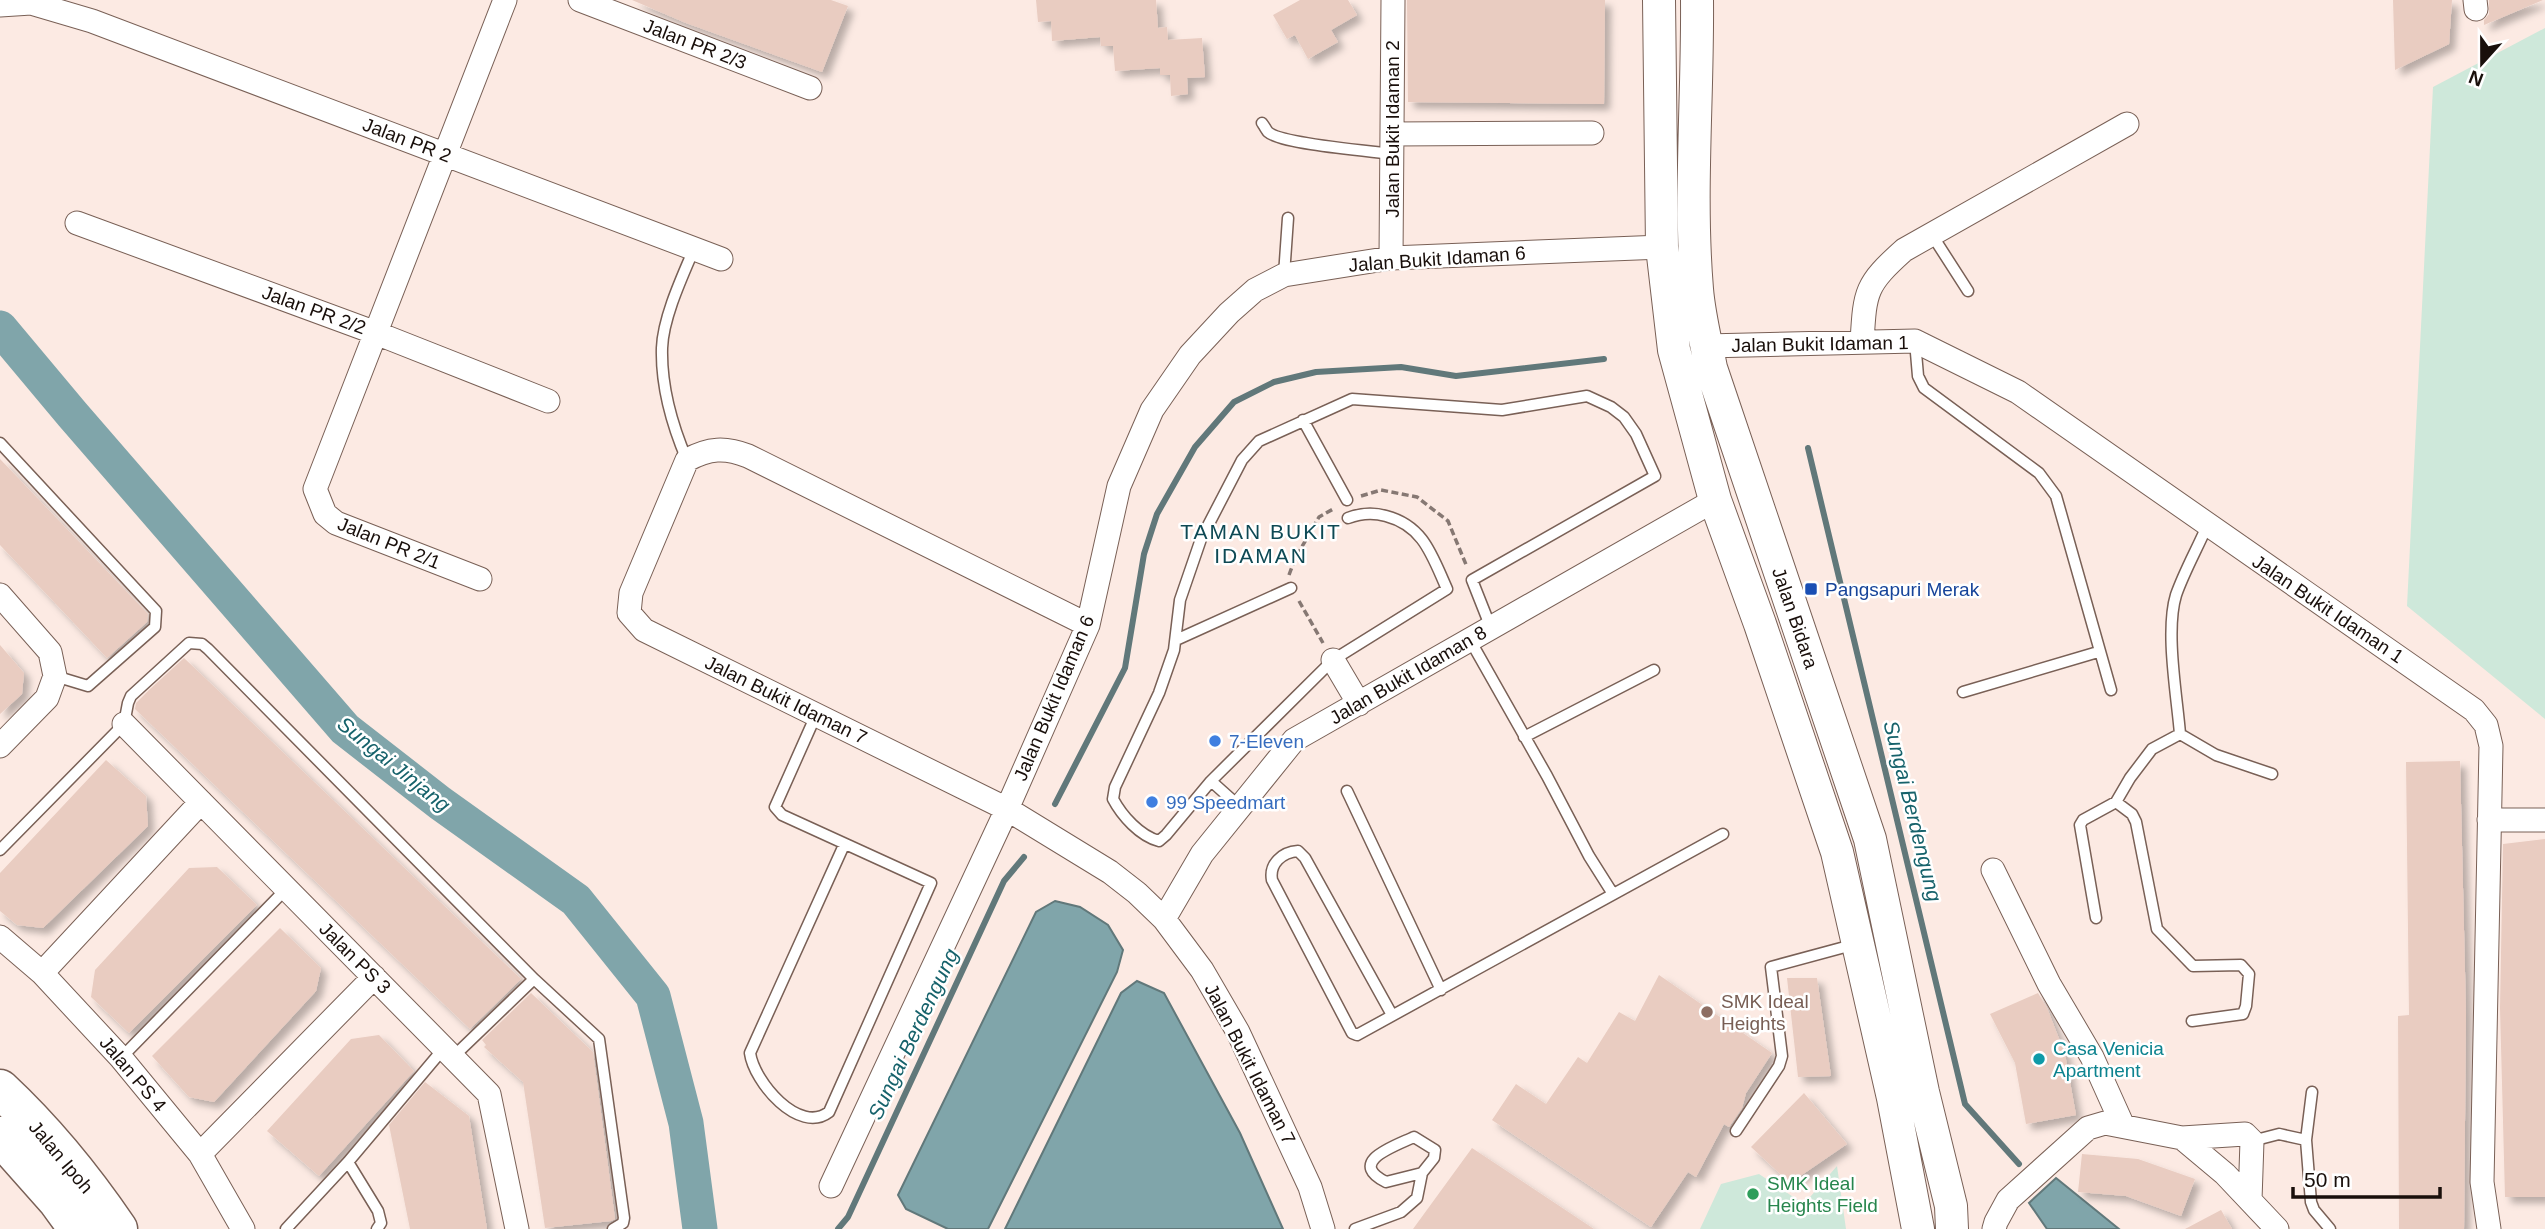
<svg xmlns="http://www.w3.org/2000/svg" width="2545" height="1229" font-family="Helvetica,sans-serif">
  <defs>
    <filter id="shadow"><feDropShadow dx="6" dy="6" stdDeviation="3.5" flood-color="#0004"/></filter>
  </defs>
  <rect width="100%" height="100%" fill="#fceae3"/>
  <!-- green -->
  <path fill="#cee8da" d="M2545,28V719L2407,606L2433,87Z
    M1837,1166L1846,1229H1700L1721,1184L1759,1174L1804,1204Z"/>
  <!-- water -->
  <path fill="#80a5aa" stroke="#61787a" stroke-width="2" d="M1055,901L1080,907L1108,925L1123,950L1117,972L988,1229H948L906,1209L898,1195L1036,912Z
    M1137,981L1164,993L1240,1133L1283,1229H1005L1121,993Z
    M2056,1178L2119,1229H2047L2029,1203Z"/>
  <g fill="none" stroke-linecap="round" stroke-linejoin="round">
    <!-- stream -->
    <path stroke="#61787a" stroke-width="6" d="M1808,448L1965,1104L2019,1164
      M1055,804L1125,668L1144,554L1157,514L1195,447L1234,402L1274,382L1316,372L1401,367L1456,376L1604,359
      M838,1229L848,1217L1004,881L1024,857"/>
    <!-- river -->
    <path stroke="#80a5aa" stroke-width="35" d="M0,328L72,414L345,729L440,803L576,900L653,996L686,1123L700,1229"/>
  </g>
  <!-- building -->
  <path fill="#e9ccc1" filter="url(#shadow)" d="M632,0H831L848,6L822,72L686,23Z
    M1036,0H1156L1158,28L1167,27L1168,40L1202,38L1205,77L1187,78L1188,94L1171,96L1170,75H1160V68L1115,71L1113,46H1101L1100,37L1052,41L1051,21L1038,22Z
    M1300,0H1348L1357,15L1331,30L1338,42L1308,59L1295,35L1287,39L1273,15Z
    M1407,0H1605L1604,104L1408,102Z
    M2393,0H2452L2449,44L2395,70Z
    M2489,0H2543L2484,25V20L2489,14Z
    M0,459L148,614L147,622L107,658L0,545Z
    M0,645L24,673L22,694L0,714Z
    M184,658L521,979L470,1029L135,709L136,703L149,690Z
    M106,760L146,796L148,826L43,928L17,925L0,911V873Z
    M2460,761L2466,1014L2464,1229H2399L2398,1016L2409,1015L2406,762Z
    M2545,839V1197H2505L2500,1008L2503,844Z
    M217,867L257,905L129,1033L91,997L95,970L189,868Z
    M280,928L321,968L316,991L214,1102L189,1097L152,1056Z
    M1659,975L1772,1053L1746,1093L1742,1108L1729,1127L1724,1124L1696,1177L1688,1172L1651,1227L1492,1120L1516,1084L1546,1104L1578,1057L1587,1063L1619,1012L1635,1021Z
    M1787,978H1817L1831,1076L1798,1077Z
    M531,993L593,1052L615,1219L611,1221L545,1228L523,1082L484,1047L486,1045L482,1040Z
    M2038,993L2047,1008L2065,1054L2076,1115L2026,1124L2015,1063L1990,1014Z
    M379,1035L414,1071L319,1176L267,1131L351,1039Z
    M425,1082L469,1116L487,1229H410L389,1125Z
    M1804,1093L1847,1144L1790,1183L1751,1147Z
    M1472,1148L1594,1229H1413Z
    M2082,1154L2138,1159L2195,1179L2181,1216L2126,1196L2078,1192Z
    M2221,1210L2232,1229H2185Z"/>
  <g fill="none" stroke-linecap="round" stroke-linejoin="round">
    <defs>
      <path id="lane" d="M1262,123C1263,124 1267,131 1268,132C1281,144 1370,151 1392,154
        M1932,235L1968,291
        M1284,275L1288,218
        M1915,341L1918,376L1924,388L2039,473L2056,496L2111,690
        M1303,420L1347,500
        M0,443L156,611L155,627L88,686L55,676
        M687,460C672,425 661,386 662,348C663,318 682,277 694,249
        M1348,518C1361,513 1372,512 1386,516C1424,526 1432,556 1447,589L1333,660L1211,781L1166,835L1159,841C1140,836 1122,816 1113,799L1115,787L1159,693L1174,650L1180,600L1201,539L1242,460L1259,441L1352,399L1502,410L1587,396L1611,407L1624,417L1636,434L1655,476L1472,580L1491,628
        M1176,640L1291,588
        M1470,640L1547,776L1589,856L1613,894
        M1963,692L2098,652
        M816,715L775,807L782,815L931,883L829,1112C799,1135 754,1082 750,1053L844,845
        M2180,734C2177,696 2165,631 2176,595C2184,572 2197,549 2207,526
        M2180,734L2216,755L2272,774
        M1524,737L1654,670
        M1211,781L1240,807
        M1347,791L1441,990
        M2116,802L2132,814L2136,822L2157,929L2193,966L2241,965L2249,974L2246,1006L2243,1014L2192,1021
        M0,850L124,724L128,703L131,696L189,643L202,644L208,649L534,979
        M2096,918L2080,825L2083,820L2116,802L2130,778L2152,749L2180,734
        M1392,1015L1305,858L1298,851C1282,852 1269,864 1272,880L1352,1033L1357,1035L1723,834
        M453,1057L534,979L599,1039L624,1218L623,1223L613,1229
        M121,1058L287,888
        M2312,1092L2306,1140L2311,1202L2314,1210L2330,1229
        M1736,1131L1779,1066L1782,1056L1771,967L1856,944
        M2252,1141L2279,1134L2306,1140
        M348,1162L378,1211L381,1223L377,1229
        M286,1229L348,1162L444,1048
        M1355,1229L1401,1212L1417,1198L1422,1173L1434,1158L1435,1150L1414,1137C1395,1146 1346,1162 1386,1182L1422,1173"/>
      <path id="street" d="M580,0L810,88
        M2475,0L2476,9
        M0,5L31,3L92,21L721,259
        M1392,134L1592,133
        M77,223L376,333L548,401
        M1391,258L1393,0
        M1862,342C1865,291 1865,285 1904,250L2127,124
        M1706,346L1915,341L2018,392L2474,710L2486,725L2491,746L2482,1182L2489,1229
        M480,579L336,523L325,514L315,489L505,0
        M0,595L50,652L55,676L47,698L0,746
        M1088,625L748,456C725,447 709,448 687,460L631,593L629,613L644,630L1007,809L1110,872L1137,893L1164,919L1202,970L1238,1032L1310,1187L1323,1229
        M1333,660L1359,704
        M124,724L489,1094L517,1229
        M2489,820H2545
        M1993,870L2049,984L2092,1057L2123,1126
        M1164,919L1202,854L1294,740L1715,500
        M0,937L42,973L121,1058L200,1154L243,1229
        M42,973L201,802
        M2182,1138L2225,1174L2277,1229
        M200,1154L374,977
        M831,1186L1007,809L1088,625L1119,486L1152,410L1190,355L1229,313L1255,290L1284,275L1391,258L1662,247
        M1994,1229L1996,1222L2008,1200L2088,1128L2105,1123L2182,1138L2245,1134L2252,1141L2250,1200"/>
      <path id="secondary" d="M1659,0L1662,247L1674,350L1715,500L1760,624L1837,852L1893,1098L1918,1229
        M1697,0C1698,96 1689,193 1697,289C1699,315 1706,342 1711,368L1870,839L1923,1092L1951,1206L1952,1229"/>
      <path id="highway" d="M0,1089C44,1130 84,1179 118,1229
        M0,1136L57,1200L78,1229"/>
    </defs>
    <!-- lane casing -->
    <use href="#lane" stroke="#796056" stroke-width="13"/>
    <!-- street casing -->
    <use href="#street" stroke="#796056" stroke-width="25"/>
    <!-- secondary casing -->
    <use href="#secondary" stroke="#796056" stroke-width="34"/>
    <!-- highway casing -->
    <use href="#highway" stroke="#796056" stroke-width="41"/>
    <!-- path -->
    <path stroke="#867873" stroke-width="3.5" stroke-dasharray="7 3.5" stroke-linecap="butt" d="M1361,496L1381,490L1417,497L1448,521L1467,567
      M1289,575L1295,559L1319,517L1335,508
      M1299,601L1323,643"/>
    <!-- lane -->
    <use href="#lane" stroke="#fff" stroke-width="10"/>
    <!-- street -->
    <use href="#street" stroke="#fff" stroke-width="23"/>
    <!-- secondary -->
    <use href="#secondary" stroke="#fff" stroke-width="32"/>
    <!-- highway -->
    <use href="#highway" stroke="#fff" stroke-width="38"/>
  </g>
  <!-- markers -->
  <rect fill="#1a4fb4" stroke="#fff" stroke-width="2.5" x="1804" y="582" width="14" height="14" rx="3.5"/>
  <g fill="#3f7fe0" stroke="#fff" stroke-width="2.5">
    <circle cx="1215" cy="741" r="7"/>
    <circle cx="1152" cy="802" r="7"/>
  </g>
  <circle fill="#8d6e63" stroke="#fff" stroke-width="2.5" cx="1707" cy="1012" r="7"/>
  <circle fill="#0f9aa8" stroke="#fff" stroke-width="2.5" cx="2039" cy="1059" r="7"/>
  <circle fill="#2e9e5b" stroke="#fff" stroke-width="2.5" cx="1753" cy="1194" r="7"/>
  <g text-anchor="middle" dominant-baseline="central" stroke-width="5" stroke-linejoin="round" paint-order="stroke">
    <!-- street labels -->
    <g font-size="19" fill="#190f0b" stroke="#fff">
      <text transform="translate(695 44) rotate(21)">Jalan PR 2/3</text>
      <text transform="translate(1392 129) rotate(-90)">Jalan Bukit Idaman 2</text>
      <text transform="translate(407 140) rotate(21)">Jalan PR 2</text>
      <text transform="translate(1437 259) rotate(-4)">Jalan Bukit Idaman 6</text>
      <text transform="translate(314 310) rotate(20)">Jalan PR 2/2</text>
      <text transform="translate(1820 344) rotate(-1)">Jalan Bukit Idaman 1</text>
      <text transform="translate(389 543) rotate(22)">Jalan PR 2/1</text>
      <text transform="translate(2328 609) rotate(34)">Jalan Bukit Idaman 1</text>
      <text transform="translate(1795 618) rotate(71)">Jalan Bidara</text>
      <text transform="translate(1408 675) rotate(-30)">Jalan Bukit Idaman 8</text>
      <text transform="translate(1054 698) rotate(-67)">Jalan Bukit Idaman 6</text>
      <text transform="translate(786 700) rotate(26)">Jalan Bukit Idaman 7</text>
      <text transform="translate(355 958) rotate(45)">Jalan PS 3</text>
      <text transform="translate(1250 1064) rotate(63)">Jalan Bukit Idaman 7</text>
      <text transform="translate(133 1074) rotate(50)">Jalan PS 4</text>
      <text transform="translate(61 1157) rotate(50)">Jalan Ipoh</text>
    </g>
    <!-- transit labels -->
    <g font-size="19" fill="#164399" stroke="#fff" text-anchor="start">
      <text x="1825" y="589">Pangsapuri Merak</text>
    </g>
    <!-- shop labels -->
    <g font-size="19" fill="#366cbe" stroke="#fff" text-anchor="start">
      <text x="1229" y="741">7-Eleven</text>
      <text x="1166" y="802">99 Speedmart</text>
    </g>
    <!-- education labels -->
    <g font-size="19" fill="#785e54" stroke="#fff" text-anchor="start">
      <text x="1721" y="1001">SMK Ideal<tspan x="1721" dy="22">Heights</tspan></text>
    </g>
    <!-- culture labels -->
    <g font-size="19" fill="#0d838f" stroke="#fff" text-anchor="start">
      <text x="2053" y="1048">Casa Venicia<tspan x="2053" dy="22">Apartment</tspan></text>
    </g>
    <!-- leisure labels -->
    <g font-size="19" fill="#27864d" stroke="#fff" text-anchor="start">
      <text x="1767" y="1183">SMK Ideal<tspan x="1767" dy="22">Heights Field</tspan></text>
    </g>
    <!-- neighbourhood labels -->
    <g font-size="21" letter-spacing="2" fill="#0e4954" stroke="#fff">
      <text x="1261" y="531">TAMAN BUKIT<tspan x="1261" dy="24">IDAMAN</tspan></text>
    </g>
    <!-- water labels -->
    <g font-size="21" font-style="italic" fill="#16626b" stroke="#fff">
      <text transform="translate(394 764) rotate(39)">Sungai Jinjang</text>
      <text transform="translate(1913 811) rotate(76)">Sungai Berdengung</text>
      <text transform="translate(913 1034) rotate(-65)">Sungai Berdengung</text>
    </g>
  </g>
  <!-- north arrow -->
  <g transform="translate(2482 63) rotate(201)" stroke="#ffffff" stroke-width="5" paint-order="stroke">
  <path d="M0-5L12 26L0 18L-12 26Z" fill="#190f0b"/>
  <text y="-10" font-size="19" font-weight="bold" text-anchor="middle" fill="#190f0b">N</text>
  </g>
  <!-- scale -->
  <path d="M2293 1187v10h147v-10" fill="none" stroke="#190f0b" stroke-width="3.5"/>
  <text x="2304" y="1187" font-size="21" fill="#190f0b" stroke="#ffffff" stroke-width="5" paint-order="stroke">50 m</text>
</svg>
